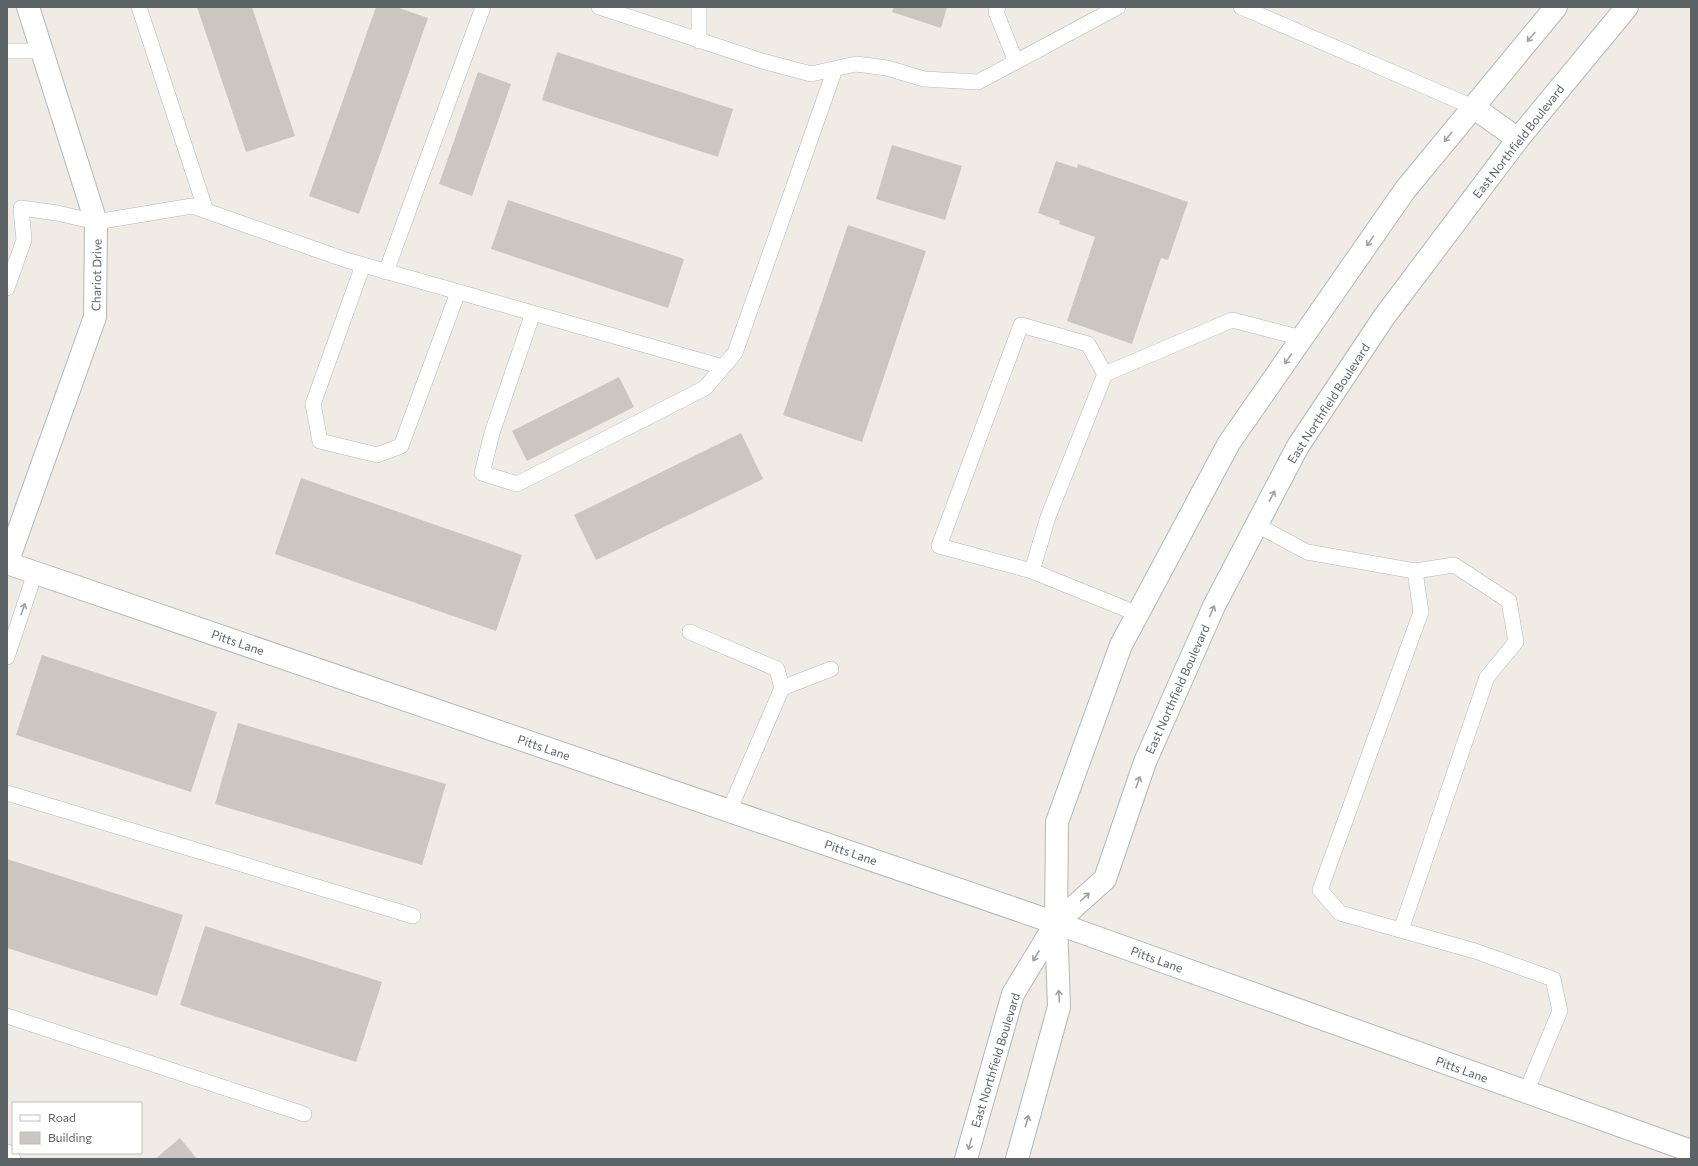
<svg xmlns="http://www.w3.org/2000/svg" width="1698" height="1166" font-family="Commissioner,sans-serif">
  <rect width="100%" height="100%" fill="#f0ebe4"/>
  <!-- building -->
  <path fill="#ccc6c1" d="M197,7H252L295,136L246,152Z
    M376,7H396L428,18L359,214L309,196Z
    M894,7H947L941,28L892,12Z
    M557,52L733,109L718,157L542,100Z
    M478,72L511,84L472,196L439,184Z
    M892,145L962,166L945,220L876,199Z
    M1056,161L1077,168L1078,164L1188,202L1168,260L1161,258L1132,344L1067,321L1095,237L1059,224L1060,221L1038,213Z
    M508,200L684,259L668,308L491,249Z
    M848,225L926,251L862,442L783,415Z
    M619,377L634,407L527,461L512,431Z
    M741,433L763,479L596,560L574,515Z
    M301,478L522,555L496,631L275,554Z
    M42,655L217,712L191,792L16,735Z
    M238,723L446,784L422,865L215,804Z
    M7,859L183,915L157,996L7,948Z
    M205,926L382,982L356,1062L180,1005Z
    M180,1138L197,1159H155Z"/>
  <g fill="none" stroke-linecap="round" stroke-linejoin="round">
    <defs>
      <path id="service" d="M139,7L206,211
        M599,7L762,61L811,74L856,64L887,68L924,79L978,82L1118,7
        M998,7L996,12L1016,62
        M1241,7L1473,107
        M699,41V7
        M7,51H42
        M363,265L313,404L320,441L377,455L401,446L458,292
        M386,272L483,7
        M7,288L24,240L21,208L57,213L96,222L192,206L346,260L723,367
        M533,313L492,433L482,473L517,484L705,388L735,353L835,69
        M1257,525L1307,552L1415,571L1421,612L1320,890L1340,913L1475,951L1553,979L1560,1011L1526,1092
        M1032,571L939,546L1021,325L1088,344L1105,374
        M1138,614L1032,571L1048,517L1105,374L1232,320L1302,338
        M690,632L777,669L782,688L729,811
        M7,657L35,573
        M782,688L831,669
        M7,793L413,916
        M1401,930L1487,677L1516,642L1509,601L1454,565L1415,571
        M7,1016L304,1114
        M7,1152L13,1159"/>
      <path id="minor" d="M7,563L1056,923L1691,1151
        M7,563L95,317L96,222L28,7"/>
      <path id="secondary" d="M1473,107L1518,139
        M966,1159L1013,994L1056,923L1105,879L1145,762L1214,606L1298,446L1384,317L1518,139L1627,7
        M1017,1159L1059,1007L1056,923L1057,822L1121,645L1229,443L1405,190L1556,7"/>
    </defs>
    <!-- service casing -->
    <use href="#service" stroke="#b2b7bb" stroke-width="16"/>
    <!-- minor casing -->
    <use href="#minor" stroke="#b2b7bb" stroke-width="24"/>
    <!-- secondary casing -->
    <use href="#secondary" stroke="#b1b7bb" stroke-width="24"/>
    <!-- service -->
    <use href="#service" stroke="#fff" stroke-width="15"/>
    <!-- minor -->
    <use href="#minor" stroke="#fff" stroke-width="22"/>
    <!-- secondary -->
    <use href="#secondary" stroke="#fff" stroke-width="22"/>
  </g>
  <!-- one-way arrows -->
  <defs><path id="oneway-shaft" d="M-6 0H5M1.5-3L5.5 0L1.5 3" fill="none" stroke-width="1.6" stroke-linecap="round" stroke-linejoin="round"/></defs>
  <g stroke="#9da1a4">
    <use href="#oneway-shaft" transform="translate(1531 37) rotate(130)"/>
    <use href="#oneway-shaft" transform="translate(1448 137) rotate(129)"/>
    <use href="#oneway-shaft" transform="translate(1370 241) rotate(125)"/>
    <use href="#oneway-shaft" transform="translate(1288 359) rotate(125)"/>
    <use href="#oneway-shaft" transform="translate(1272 496) rotate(-62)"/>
    <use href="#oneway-shaft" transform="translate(23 609) rotate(-71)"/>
    <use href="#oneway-shaft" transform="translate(1212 611) rotate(-66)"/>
    <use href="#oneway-shaft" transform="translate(1138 782) rotate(-71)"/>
    <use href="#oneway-shaft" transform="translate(1085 897) rotate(-42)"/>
    <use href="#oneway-shaft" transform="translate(1036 956) rotate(121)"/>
    <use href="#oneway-shaft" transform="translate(1059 996) rotate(-93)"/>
    <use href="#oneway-shaft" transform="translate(1027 1121) rotate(-74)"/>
    <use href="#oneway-shaft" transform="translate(970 1144) rotate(106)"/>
  </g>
  <g text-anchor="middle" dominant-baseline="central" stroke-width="4" stroke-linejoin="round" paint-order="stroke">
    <!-- street labels -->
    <g font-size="12" fill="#5c6367" stroke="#fff">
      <text transform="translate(1518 141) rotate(-52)">East Northfield Boulevard</text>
      <text transform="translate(96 275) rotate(-89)">Chariot Drive</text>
      <text transform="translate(1328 403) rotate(-57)">East Northfield Boulevard</text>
      <text transform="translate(238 642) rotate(19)">Pitts Lane</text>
      <text transform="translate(1177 689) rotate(-66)">East Northfield Boulevard</text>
      <text transform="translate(544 747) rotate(19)">Pitts Lane</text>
      <text transform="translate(851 852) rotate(19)">Pitts Lane</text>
      <text transform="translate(1157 959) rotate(20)">Pitts Lane</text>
      <text transform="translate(995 1060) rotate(-73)">East Northfield Boulevard</text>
      <text transform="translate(1462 1069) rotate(20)">Pitts Lane</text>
    </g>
  </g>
  <!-- border -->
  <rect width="1698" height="1166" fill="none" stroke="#5c6367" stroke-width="16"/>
  <!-- legend -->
  <rect x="12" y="1102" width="130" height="52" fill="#ffffff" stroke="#bec1c2"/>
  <rect x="20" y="1115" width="20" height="6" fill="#ffffff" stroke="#bec1c2"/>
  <text x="48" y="1122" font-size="12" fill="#5c6367">Road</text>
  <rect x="20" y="1132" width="20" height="12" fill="#ccc6c1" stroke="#bec1c2"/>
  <text x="48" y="1142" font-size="12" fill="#5c6367">Building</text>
</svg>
